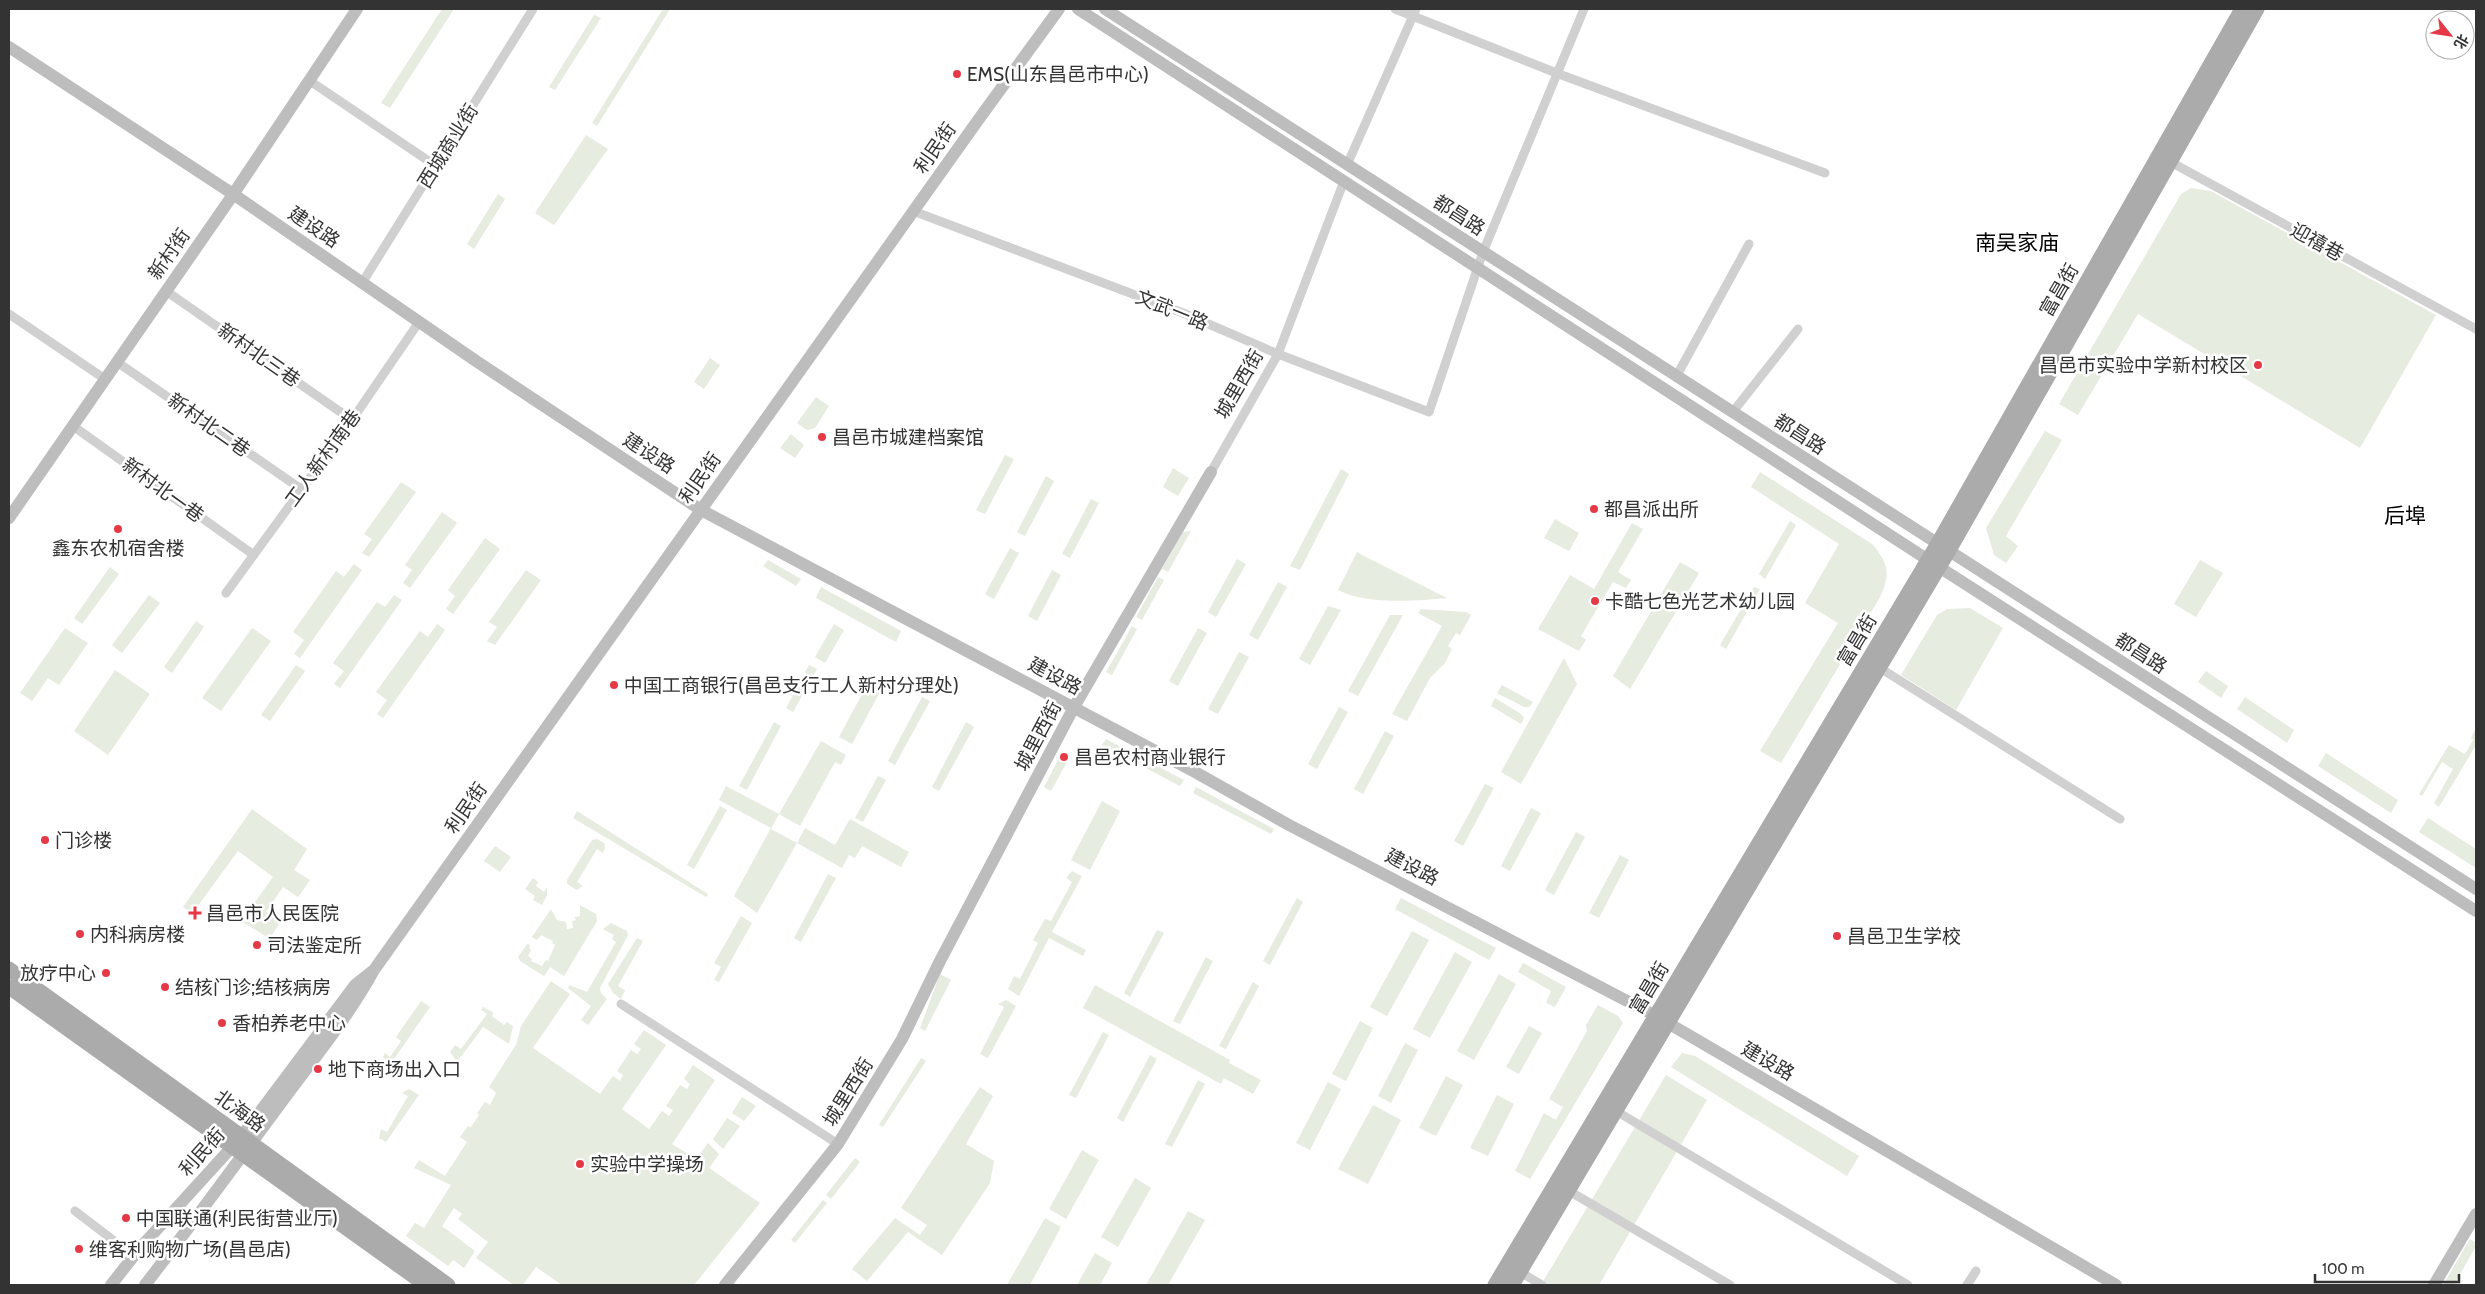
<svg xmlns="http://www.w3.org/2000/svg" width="2485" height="1294" font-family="Cabin,'Noto Sans SC',sans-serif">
  <rect width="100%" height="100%" fill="#fff"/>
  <!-- green -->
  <path fill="#e6ecdf" d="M442,9H454L390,108L381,103Z
    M663,9H670L597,126L592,123Z
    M594,15L601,18L555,90L549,87Z
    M586,135L608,149L554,225L535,213Z
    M2191,188L2211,191L2436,315L2360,448L2138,314L2078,415L2059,404L2181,194Z
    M498,194L505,199L474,249L467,244Z
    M710,358L720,365L704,389L694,382Z
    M816,397L829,406L815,428L807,430L797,423Z
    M2045,431L2062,440L2006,536L2018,546L2006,563L1994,555L1986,528Z
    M791,434L804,445L795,458L780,448Z
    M1005,455L1014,459L985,514L976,510Z
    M1173,468L1189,478L1178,496L1163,487Z
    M1341,469L1349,474L1300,570L1290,566Z
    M1760,472L1872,544C1889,563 1891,576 1879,599L1781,763L1760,751L1838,623L1805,603L1839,544L1751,487Z
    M1046,476L1054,481L1025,536L1017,532Z
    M401,482L416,492L369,557L362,553L372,539L364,534Z
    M1091,499L1099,503L1070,558L1062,554Z
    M442,512L457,523L410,588L403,583L412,570L405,565Z
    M1555,519L1579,533L1569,551L1544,538Z
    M1790,521L1796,525L1765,579L1759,574Z
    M1632,523L1643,529L1618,572L1631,580L1626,588L1613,582L1581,636L1586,640L1579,651L1538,629L1570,575L1594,589Z
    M1191,531L1168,572L1162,569L1183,532Z
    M485,538L500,549L453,614L446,609L455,596L448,590Z
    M1010,548L1019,553L994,599L985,594Z
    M1357,552L1364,556L1447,598C1415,601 1366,605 1338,590Z
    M1237,559L1246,564L1216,617L1208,612Z
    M768,560L801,579L796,586L763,566Z
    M2200,560L2223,573L2196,617L2174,604Z
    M1680,562L1699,573L1630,689L1613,676Z
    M354,564L362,570L300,658L294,654L304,640L293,632L336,571L344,577Z
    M110,567L119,574L82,624L74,618Z
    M526,570L541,580L495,645L487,641L497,627L489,622Z
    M1052,570L1061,575L1037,621L1028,616Z
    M1158,577L1164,580L1142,620L1136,617Z
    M1278,582L1287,587L1258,640L1249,635Z
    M821,587L901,631L896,642L816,598Z
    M1754,587L1760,589L1726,649L1720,645Z
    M149,595L160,603L122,653L112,645Z
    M394,595L402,600L340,688L334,684L344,671L333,663L377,602L385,607Z
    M1328,606L1341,610L1310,665L1299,659Z
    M1970,608L2003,628L1956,710L1901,675L1937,615L1947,609Z
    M1421,609L1466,612L1471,615L1460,635L1456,633L1448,646L1452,649L1445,663L1430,678L1407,721L1392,714L1442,626L1418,613Z
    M1390,615H1403L1358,696L1348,691Z
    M196,621L204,627L172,673L164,667Z
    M437,624L445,630L383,718L377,714L387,700L376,692L420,631L428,637Z
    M834,624L844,630L825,663L815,657Z
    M1132,626L1137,629L1112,675L1106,672Z
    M65,628L88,643L59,685L48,678L32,701L20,693Z
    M252,628L271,641L221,711L202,698Z
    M1198,628L1207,633L1178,686L1169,681Z
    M1239,652L1249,657L1218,714L1208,709Z
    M1564,658L1577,684L1521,784L1501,772Z
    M296,665L305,671L270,721L261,715Z
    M809,665L817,669L793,712L786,708Z
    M115,670L150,694L108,755L74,731Z
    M2206,671L2228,686L2221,698L2198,682Z
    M867,685L880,692L852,744L839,737Z
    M1502,685L1533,702L1529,707H1524L1497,693Z
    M922,697L930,701L895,765L888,761Z
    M2245,697L2294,730L2287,743L2237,709Z
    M1495,698L1521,714L1524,718L1521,724L1491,706Z
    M1339,707L1348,712L1317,769L1308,764Z
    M774,722L781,726L747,790L739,786Z
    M966,722L974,727L939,791L932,787Z
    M2476,728V745L2439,807L2434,803L2453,769L2442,762L2422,796L2419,794L2449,745L2465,754L2473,740L2471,738Z
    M1385,731L1394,736L1363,794L1354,789Z
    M1106,739L1184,780L1180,786L1102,745Z
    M821,741L846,755L841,765L835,762L800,826L779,814L771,829L797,843L805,828L835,845L850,819L909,852L901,867L862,846L855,858L849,855L842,868L797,843L757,913L734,896L771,828L719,800L726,786L779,814Z
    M2326,753L2398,800L2391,813L2318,766Z
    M1059,758L1067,762L1051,791L1044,787Z
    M878,776L886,780L863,822L855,818Z
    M1485,784L1494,788L1463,846L1454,841Z
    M1196,787L1274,829L1271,834L1193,793Z
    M1102,801L1120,811L1090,870L1071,860Z
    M720,806L727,810L694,869L687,865Z
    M1531,808L1541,813L1510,871L1501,866Z
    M252,809L307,849L294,870L310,880L298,897L283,887L266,912L280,922L270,939L241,921L273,877L238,851L192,914L183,907Z
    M577,811L708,894L706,897L573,818Z
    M2428,818L2476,849V868L2419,832Z
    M1576,832L1585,837L1554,895L1545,890Z
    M597,839L604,843L605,848L603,853L597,849L577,882L583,886L577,890L567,884V880L592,840Z
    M495,846L511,857L500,872L484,861Z
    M1620,855L1629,860L1599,918L1589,913Z
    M1072,871L1082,876L1052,932L1086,950L1083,956L1049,938L1019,996L1008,989L1014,976L1020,979L1038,943L1033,940L1045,919L1051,921L1072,882L1066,878Z
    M828,874L836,878L801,942L794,938Z
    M533,878L538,882L536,886L544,892L547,887V895L542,905L533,900L535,896L525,889Z
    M1297,898L1303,902L1270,965L1263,961Z
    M1401,898L1496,948L1489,960L1395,909Z
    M580,905L596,914L597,921L564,976L550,967L544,976L520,961L518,957L527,944L530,945L529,948L531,950L528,956L532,959L531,961L542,966L546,960L548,961L555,945L552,943L553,941L541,935L537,940L532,937L551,909L557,920L566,922L567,929L573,928L572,921L576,920L575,917L580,916Z
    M741,916L752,923L719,982L714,980L721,967L714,963Z
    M611,923L627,931L628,935L600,988L601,993L607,999L588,1025L581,1020L591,1006L568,988L569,985L587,992L616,942L612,939L614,935L603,929Z
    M1157,930L1164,933L1130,997L1124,993Z
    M1412,931L1429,940L1387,1016L1370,1007Z
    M637,938L643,941L618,986L625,990L621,999L613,993L608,984Z
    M1455,952L1472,962L1430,1038L1413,1029Z
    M1206,957L1213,961L1180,1024L1173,1021Z
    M1523,963L1566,987L1555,1007L1546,1003L1551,991L1518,972Z
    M940,974L951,980L925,1031L920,1028Z
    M1499,974L1516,984L1474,1060L1457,1051Z
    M551,981L570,994L533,1048L600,1094L613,1076L620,1081L623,1075L617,1071L631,1050L637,1054L641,1049L634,1044L644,1030L666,1045L622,1109L649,1129L662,1111L669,1116L673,1110L666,1106L680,1085L687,1089L690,1084L684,1079L693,1065L715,1080L672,1144L696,1159L708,1143L719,1154L709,1168L760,1203L694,1285H562L536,1267L523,1285H514L476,1258L488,1242L458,1219L462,1214L454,1208L442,1226L475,1251L464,1268L453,1260L448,1266L406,1236L415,1223L424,1228L451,1185L414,1168L419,1160L445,1176L467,1142L460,1137L468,1126L471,1127L479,1115L477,1113L485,1102L490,1105L496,1093L489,1087L516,1045L521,1026Z
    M1253,982L1259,986L1226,1049L1219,1046Z
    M1095,985L1230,1060L1229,1063L1261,1080L1253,1094L1224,1078L1221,1084L1083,1008Z
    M1006,1000L1016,1006L988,1058L980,1054L1004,1007L998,1004Z
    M421,1001L430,1007L392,1062L387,1061L383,1057L385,1053L390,1057L401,1041L396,1037Z
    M1598,1005L1618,1016L1623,1023L1530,1179L1515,1171L1544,1113L1556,1120L1563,1107L1549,1099L1587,1031L1586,1025Z
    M483,1007L494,1013L492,1016L504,1025L507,1022L513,1026L509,1044L483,1027L457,1062L450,1052L455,1045L461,1049L487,1014L481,1010Z
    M1360,1021L1373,1028L1346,1081L1332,1074Z
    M1529,1026L1542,1033L1519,1074L1506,1067Z
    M1103,1032L1109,1035L1076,1098L1069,1095Z
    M1405,1043L1418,1050L1391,1103L1378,1096Z
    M1682,1053L1695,1056L1859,1156L1847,1176L1671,1067Z
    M1150,1055L1157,1059L1123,1122L1117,1118Z
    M921,1058L926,1061L883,1127L879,1125Z
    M1666,1075L1707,1100L1599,1285H1541Z
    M1446,1076L1463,1085L1436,1136L1419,1128Z
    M1198,1080L1205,1084L1172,1147L1165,1144Z
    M1328,1082L1341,1089L1310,1150L1296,1143Z
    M980,1087L993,1096L966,1144L994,1161L990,1183L942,1255L908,1232L867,1281L852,1269L895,1218L920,1235L927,1225L901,1208Z
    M409,1089L419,1095L386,1142L379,1138L381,1129L387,1132L408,1096L402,1093Z
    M1497,1095L1514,1104L1488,1156L1470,1148Z
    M742,1097L756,1106L744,1121L732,1113Z
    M1373,1105L1401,1120L1368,1184L1338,1169Z
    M727,1118L740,1126L723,1149L713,1139Z
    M1082,1150L1099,1160L1066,1219L1049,1209Z
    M855,1158L860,1162L831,1199L826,1195Z
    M1135,1178L1151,1188L1118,1247L1101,1237Z
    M823,1200L827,1203L795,1243L791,1240Z
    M1188,1211L1205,1220L1168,1285H1146Z
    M1045,1218L1061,1227L1030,1285H1007Z
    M2470,1239L2476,1243V1246L2454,1285H2443Z
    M1095,1253L1112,1263L1100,1285H1077Z"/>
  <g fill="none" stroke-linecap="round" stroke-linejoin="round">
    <!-- street -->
    <path stroke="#d0d0d0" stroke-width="9" d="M1395,9L1559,74L1825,173
      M310,81L436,166
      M2167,160L2476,329
      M1347,165L1416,9
      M913,211L1183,313L1278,354L1429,412L1483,252L1584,9
      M362,283L533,9
      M166,291L352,420
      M9,314L105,379
      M117,362L301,489
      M1676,377L1749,244
      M1732,413L1798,329
      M73,426L254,555
      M1211,472L1278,354L1344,181
      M226,593L352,420L419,322
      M1880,668L2120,819
      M621,1004L838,1144
      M1616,1111L1908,1285
      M1569,1191L1730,1285
      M75,1211L134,1256
      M1520,1272L1542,1285
      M1967,1285L1976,1271"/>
    <!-- secondary -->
    <path stroke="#bdbdbd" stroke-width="12" d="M1078,9L1939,567L2476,911
      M1105,9L2476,889
      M9,47L233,194L479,363L701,510L1195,772L1289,825L1656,1016L2116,1285
      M9,518L230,199L357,9
      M374,970L976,123L1059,9
      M111,1285L140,1248L241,1137L355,985L374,970C349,1016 315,1057 284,1099C238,1161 192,1224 145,1285
      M725,1285L838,1144L902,1039L940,961L1074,707L1211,472
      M2434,1285L2476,1214"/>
    <!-- primary -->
    <path stroke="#ababab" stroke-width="15" d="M9,969L448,1285
      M9,987L426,1285
      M1495,1285L1937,545L2242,9
      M1512,1285L1948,552L2257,9"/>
  </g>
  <!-- markers -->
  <g fill="#e63946" stroke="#fff" stroke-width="2">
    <circle cx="957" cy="74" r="5"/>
    <circle cx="2258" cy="365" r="5"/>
    <circle cx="822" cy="437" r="5"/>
    <circle cx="1594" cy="509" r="5"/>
    <circle cx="118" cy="529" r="5"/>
    <circle cx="1595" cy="601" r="5"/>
    <circle cx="614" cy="685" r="5"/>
    <circle cx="1064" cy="757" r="5"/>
    <circle cx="45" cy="840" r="5"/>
    <path d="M192.5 905.5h5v5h5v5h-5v5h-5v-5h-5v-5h5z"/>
    <circle cx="80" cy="934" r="5"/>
    <circle cx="1837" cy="936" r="5"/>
    <circle cx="257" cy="945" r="5"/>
    <circle cx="106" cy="973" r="5"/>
    <circle cx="165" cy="987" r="5"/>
    <circle cx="222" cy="1023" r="5"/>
    <circle cx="318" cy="1069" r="5"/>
    <circle cx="580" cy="1164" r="5"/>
    <circle cx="126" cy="1218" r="5"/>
    <circle cx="79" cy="1249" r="5"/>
  </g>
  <g text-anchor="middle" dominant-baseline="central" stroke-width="5" stroke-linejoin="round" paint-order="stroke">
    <!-- poi labels -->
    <g font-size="19" fill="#333" stroke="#fff" text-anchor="start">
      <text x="967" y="74">EMS(山东昌邑市中心)</text>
      <text x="2248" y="365" text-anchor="end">昌邑市实验中学新村校区</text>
      <text x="832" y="437">昌邑市城建档案馆</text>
      <text x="1604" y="509">都昌派出所</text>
      <text x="118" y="548" text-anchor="middle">鑫东农机宿舍楼</text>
      <text x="1605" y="601">卡酷七色光艺术幼儿园</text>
      <text x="624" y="685">中国工商银行(昌邑支行工人新村分理处)</text>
      <text x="1074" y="757">昌邑农村商业银行</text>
      <text x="55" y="840">门诊楼</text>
      <text x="206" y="913">昌邑市人民医院</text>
      <text x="90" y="934">内科病房楼</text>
      <text x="1847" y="936">昌邑卫生学校</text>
      <text x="267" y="945">司法鉴定所</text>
      <text x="96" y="973" text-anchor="end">放疗中心</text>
      <text x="175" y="987">结核门诊;结核病房</text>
      <text x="232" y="1023">香柏养老中心</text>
      <text x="328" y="1069">地下商场出入口</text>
      <text x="590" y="1164">实验中学操场</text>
      <text x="136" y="1218">中国联通(利民街营业厅)</text>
      <text x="89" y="1249">维客利购物广场(昌邑店)</text>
    </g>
    <!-- street labels -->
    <g font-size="19" fill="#333" stroke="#fff">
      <text transform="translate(448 146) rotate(-58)">西城商业街</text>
      <text transform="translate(935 148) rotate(-55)">利民街</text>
      <text transform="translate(1459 215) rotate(33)">都昌路</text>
      <text transform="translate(314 227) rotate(34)">建设路</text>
      <text transform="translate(2317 242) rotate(29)">迎禧巷</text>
      <text transform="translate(169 254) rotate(-55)">新村街</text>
      <text transform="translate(2059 290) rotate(-60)">富昌街</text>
      <text transform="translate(1172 310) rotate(22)">文武一路</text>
      <text transform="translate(259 355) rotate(35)">新村北三巷</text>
      <text transform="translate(1239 384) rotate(-60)">城里西街</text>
      <text transform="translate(209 425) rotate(35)">新村北二巷</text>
      <text transform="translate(1800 434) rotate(33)">都昌路</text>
      <text transform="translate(649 453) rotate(33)">建设路</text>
      <text transform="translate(323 458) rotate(-54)">工人新村南巷</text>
      <text transform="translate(700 478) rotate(-55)">利民街</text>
      <text transform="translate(163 490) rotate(36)">新村北一巷</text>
      <text transform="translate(1857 640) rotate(-59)">富昌街</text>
      <text transform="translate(2141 653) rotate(33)">都昌路</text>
      <text transform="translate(1055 676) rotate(28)">建设路</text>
      <text transform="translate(1038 736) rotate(-62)">城里西街</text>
      <text transform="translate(466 808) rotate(-55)">利民街</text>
      <text transform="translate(1412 867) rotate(27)">建设路</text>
      <text transform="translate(1649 988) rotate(-59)">富昌街</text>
      <text transform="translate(1768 1061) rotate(30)">建设路</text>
      <text transform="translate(848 1092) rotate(-58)">城里西街</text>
      <text transform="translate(240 1111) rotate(36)">北海路</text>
      <text transform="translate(202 1152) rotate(-48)">利民街</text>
    </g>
    <!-- quarter labels -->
    <g font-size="21" fill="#000" stroke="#fff">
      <text x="2017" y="242">南吴家庙</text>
      <text x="2405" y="515">后埠</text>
    </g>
  </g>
  <!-- border -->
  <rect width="2485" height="1294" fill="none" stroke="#333333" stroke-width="20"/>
  <!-- north arrow -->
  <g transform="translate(2450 35) rotate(120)"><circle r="24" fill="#ffffff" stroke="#adadad"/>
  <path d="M0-4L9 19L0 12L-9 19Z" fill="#e63946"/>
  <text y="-8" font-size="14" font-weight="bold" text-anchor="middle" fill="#333333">北</text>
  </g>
  <!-- scale -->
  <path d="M2315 1274v8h144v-8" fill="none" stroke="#333333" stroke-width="2.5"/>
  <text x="2322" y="1274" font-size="15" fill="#333333" stroke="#ffffff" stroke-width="4" paint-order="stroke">100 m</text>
</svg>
